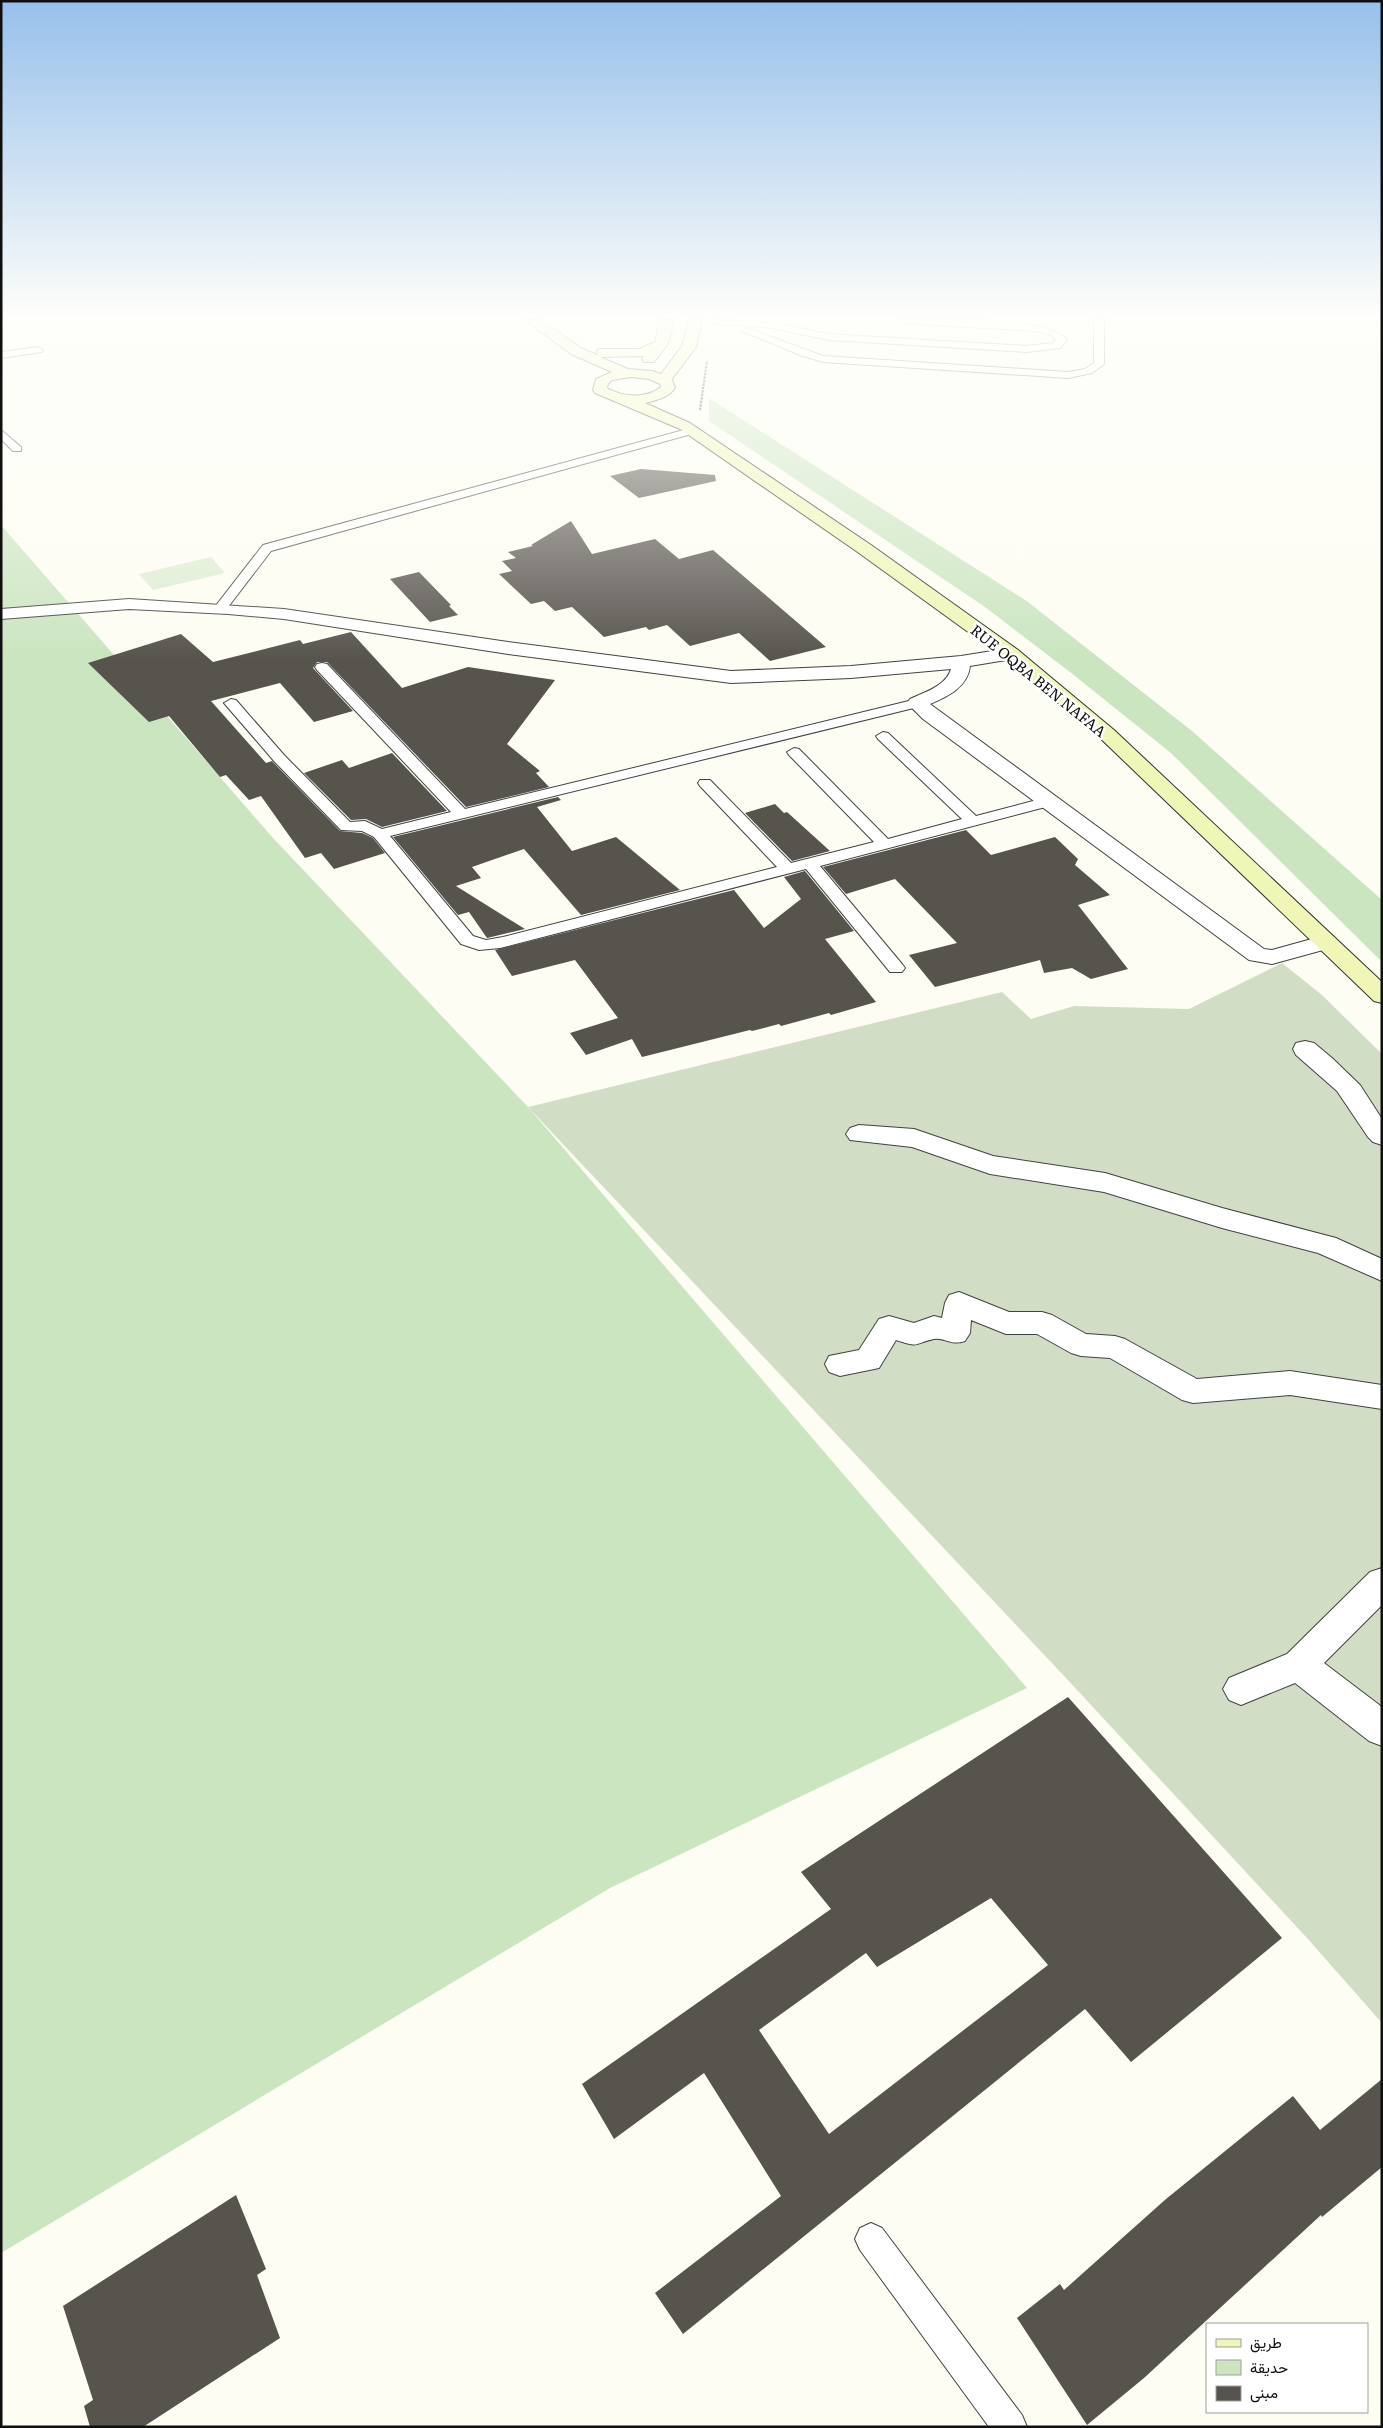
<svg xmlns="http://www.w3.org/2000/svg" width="1383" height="2428" font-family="Literata,Vazirmatn,serif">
  <rect width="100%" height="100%" fill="#fdfdf3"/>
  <!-- green -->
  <path fill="#cbe5c0" d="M709,398L1028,602L1192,731L1382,900V962L1171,753L1070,672L985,607L709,421Z
    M1,525L273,838L528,1107L1027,1688L610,1888L1,2253Z"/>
  <!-- cemetery -->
  <path fill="#d1dec5" d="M1282,963L1322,995L1382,1054V2023L1307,1938L1066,1678L528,1107L1002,992L1031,1019L1074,1006L1189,1009Z"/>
  <!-- pitch -->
  <path fill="#ddedd1" d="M211,557L225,573L153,590L139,574Z"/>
  <!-- building -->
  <path fill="#57534d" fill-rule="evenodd" d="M641,469L715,475L716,481L639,498L610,476Z
    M571,521L592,554L655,539L679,559L713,550L826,647L770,661L739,633L690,646L667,625L649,630L646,627L604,637L572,607L555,611L544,601L531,604L499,574L512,571L502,561L516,558L508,552L533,546L531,545Z
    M419,572L451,605L449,606L458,615L430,622L390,579Z
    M351,632L402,688L468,667L555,680L507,744L540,771L536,773L549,787L466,807L327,662H317L313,668L353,711L314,722L280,683L211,701L266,763L272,761L340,831L362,833L373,838L385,853L334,869L321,853L305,858L261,796L249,800L226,775L220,777L169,716L149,722L88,663L181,634L213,662L300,640L303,644Z
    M392,753L447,811L382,827L366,819L351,820L304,773L342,760L349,768Z
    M558,797L561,800L537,807L572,851L616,837L680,890L581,915L524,849L472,867L481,878L456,886L525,929L487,938L469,912L458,915L393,837Z
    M775,804L784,813L787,812L830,851L792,861L745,813Z
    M966,830L991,855L1055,837L1078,859L1075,865L1110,895L1078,905L1128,969L1091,979L1072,968L1044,973L1040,960L935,987L909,955L957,943L895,879L846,894L823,867Z
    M805,871L854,931L825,939L876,1002L831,1015L829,1013L781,1026L779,1024L752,1031L750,1030L642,1057L632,1039L586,1055L570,1033L618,1018L575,960L512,976L495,950L734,890L764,928L801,899L784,877Z
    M1068,1697L1282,1938L1131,2062L1085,2009L683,2334L655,2293L781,2196L704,2073L614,2139L582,2084L831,1909L801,1872ZM991,1898L1048,1965L829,2134L759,2030L866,1953L877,1967Z
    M1382,2079V2167L1322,2217L1321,2215L1144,2378L1087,2425L1017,2318L1060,2284L1064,2290L1166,2199L1293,2096L1320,2130Z
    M236,2195L266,2269L257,2275L280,2338L143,2427H90L84,2406L93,2400L63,2306Z"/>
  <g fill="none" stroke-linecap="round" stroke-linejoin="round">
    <defs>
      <path id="lane" d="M707,320L772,322L829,334L1027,346L1053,343L1056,340L1051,335L1036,331L902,323L898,320C932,320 1046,315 1067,340L1060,348L1027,352L829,340L772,328L711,323Z
        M1094,320H1104V364L1092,373L1068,378L823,362L800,355L742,331L747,328L823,356L1068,372L1085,369L1094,363Z
        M38,347L43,350L42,352L1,358V352Z
        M691,428L695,429V433L271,551L225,611H215L214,608L263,545Z
        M1,430L21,447V451H13L1,439Z
        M322,663L327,664L465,809L917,699L924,703L922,706L390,836L473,936L486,940L503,937L777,867L700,786L698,783L700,780H710L791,863L874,842L789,755L787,752L794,748L799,749L888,839L962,819L878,739L876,736L883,732L888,733L976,816L1048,797L1056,802L1053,805L820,866L902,964L905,968L902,972H890L806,869L500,948L479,950L461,944L374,837L362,831L341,830L274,761L224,703L231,699L236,700L284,755L350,822L365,821L382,829L451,812L317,670L315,667L317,664Z
        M871,2223L882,2228L1022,2415L1027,2427H989L860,2250L855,2239L860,2228Z"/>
      <path id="street" d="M129,599L284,609L508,642L731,671L851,666L961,656L1011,648L1018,650L1020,654L1018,658L970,666C968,687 947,697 930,704L1264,949L1272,950L1326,935L1334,937L1338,942L1334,947L1272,964L1249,960L923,719L907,703L910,699C925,692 946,686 951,669L851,678L731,683L508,654L284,619L228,614L129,609L1,619V609Z
        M1305,1041L1314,1043L1332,1058L1360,1085L1382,1119V1145L1373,1142L1368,1137L1337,1091L1296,1055L1293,1049L1296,1043Z
        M859,1125L914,1129L993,1156L1105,1173L1222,1208L1336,1238L1382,1259V1281L1318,1253L1222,1228L1104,1192L990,1174L912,1147L850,1140L846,1134L850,1128Z
        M959,1292L1009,1312H1042L1052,1315L1086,1334L1115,1336L1125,1339L1197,1379L1290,1371L1382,1385V1409L1290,1395L1193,1403L1182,1400L1110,1358L1081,1356L1071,1353L1037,1334H1006L971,1320L970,1333L965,1341C950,1346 945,1337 934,1339C912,1344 921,1348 896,1340L879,1368L840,1376L829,1372L825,1364L829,1356L859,1350L879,1319L889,1316L914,1323L934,1316L942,1318L945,1303L949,1295Z
        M1382,1568V1605L1324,1663L1382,1707V1746L1369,1741L1295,1683L1241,1705L1229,1700L1223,1689L1229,1678L1287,1654L1370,1572Z"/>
      <path id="secondary" d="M525,320H541L581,348L597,355V350L602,349H639L655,342L660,320H674L668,344L654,362H644L642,359L644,356L600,357L628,369L652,371L661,374L682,346L689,320H702L696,347L672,379L675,388C668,398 657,400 645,403L690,423L871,545L1018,650L1114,730L1382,982V1003L1374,1001L1100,738L1004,658L859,553L680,429L595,393L593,390L596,379L612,372L571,354ZM631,377L649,379L660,384L661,387C646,399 623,397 607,388L608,384L612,380Z"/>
    </defs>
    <!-- lane casing -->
    <use href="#lane" stroke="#424242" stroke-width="2"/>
    <!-- street casing -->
    <use href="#street" stroke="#424242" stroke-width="2"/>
    <!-- secondary casing -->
    <use href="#secondary" stroke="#313131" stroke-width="2"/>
    <!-- path -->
    <path stroke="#313131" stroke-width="2" stroke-dasharray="2.5 1" stroke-linecap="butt" d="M700,410L707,361"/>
    <!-- lane -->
    <use href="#lane" fill="#fff" fill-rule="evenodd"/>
    <!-- street -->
    <use href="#street" fill="#fff" fill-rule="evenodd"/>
    <!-- secondary -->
    <use href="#secondary" fill="#eff6b6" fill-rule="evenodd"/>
  </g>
  <!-- sky -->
  <linearGradient id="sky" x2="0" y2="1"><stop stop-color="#97c0eb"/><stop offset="0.48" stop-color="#fefefa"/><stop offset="1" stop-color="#fefefa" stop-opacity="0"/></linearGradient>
  <rect width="1383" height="660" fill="url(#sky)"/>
  <g text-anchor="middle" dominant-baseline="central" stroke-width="5" stroke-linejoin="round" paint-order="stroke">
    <!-- far-street labels -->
    <g font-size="15" fill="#0f0f0f" stroke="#fff">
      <text transform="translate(1039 680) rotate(39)">RUE OQBA BEN NAFAA</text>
    </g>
  </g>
  <!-- border -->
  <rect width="1383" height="2428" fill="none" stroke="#0f0f0f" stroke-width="5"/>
  <!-- legend -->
  <rect x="1206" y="2323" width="162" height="90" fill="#ffffff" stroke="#9f9f9f"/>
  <rect x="1216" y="2339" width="25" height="8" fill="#eff6b6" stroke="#9f9f9f"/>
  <text x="1250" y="2348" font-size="15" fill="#0f0f0f">طريق</text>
  <rect x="1216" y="2360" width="25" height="15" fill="#cbe5c0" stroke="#9f9f9f"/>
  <text x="1250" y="2373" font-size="15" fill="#0f0f0f">حديقة</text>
  <rect x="1216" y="2386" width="25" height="15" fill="#57534d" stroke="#9f9f9f"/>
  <text x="1250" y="2398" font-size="15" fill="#0f0f0f">مبنى</text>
</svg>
